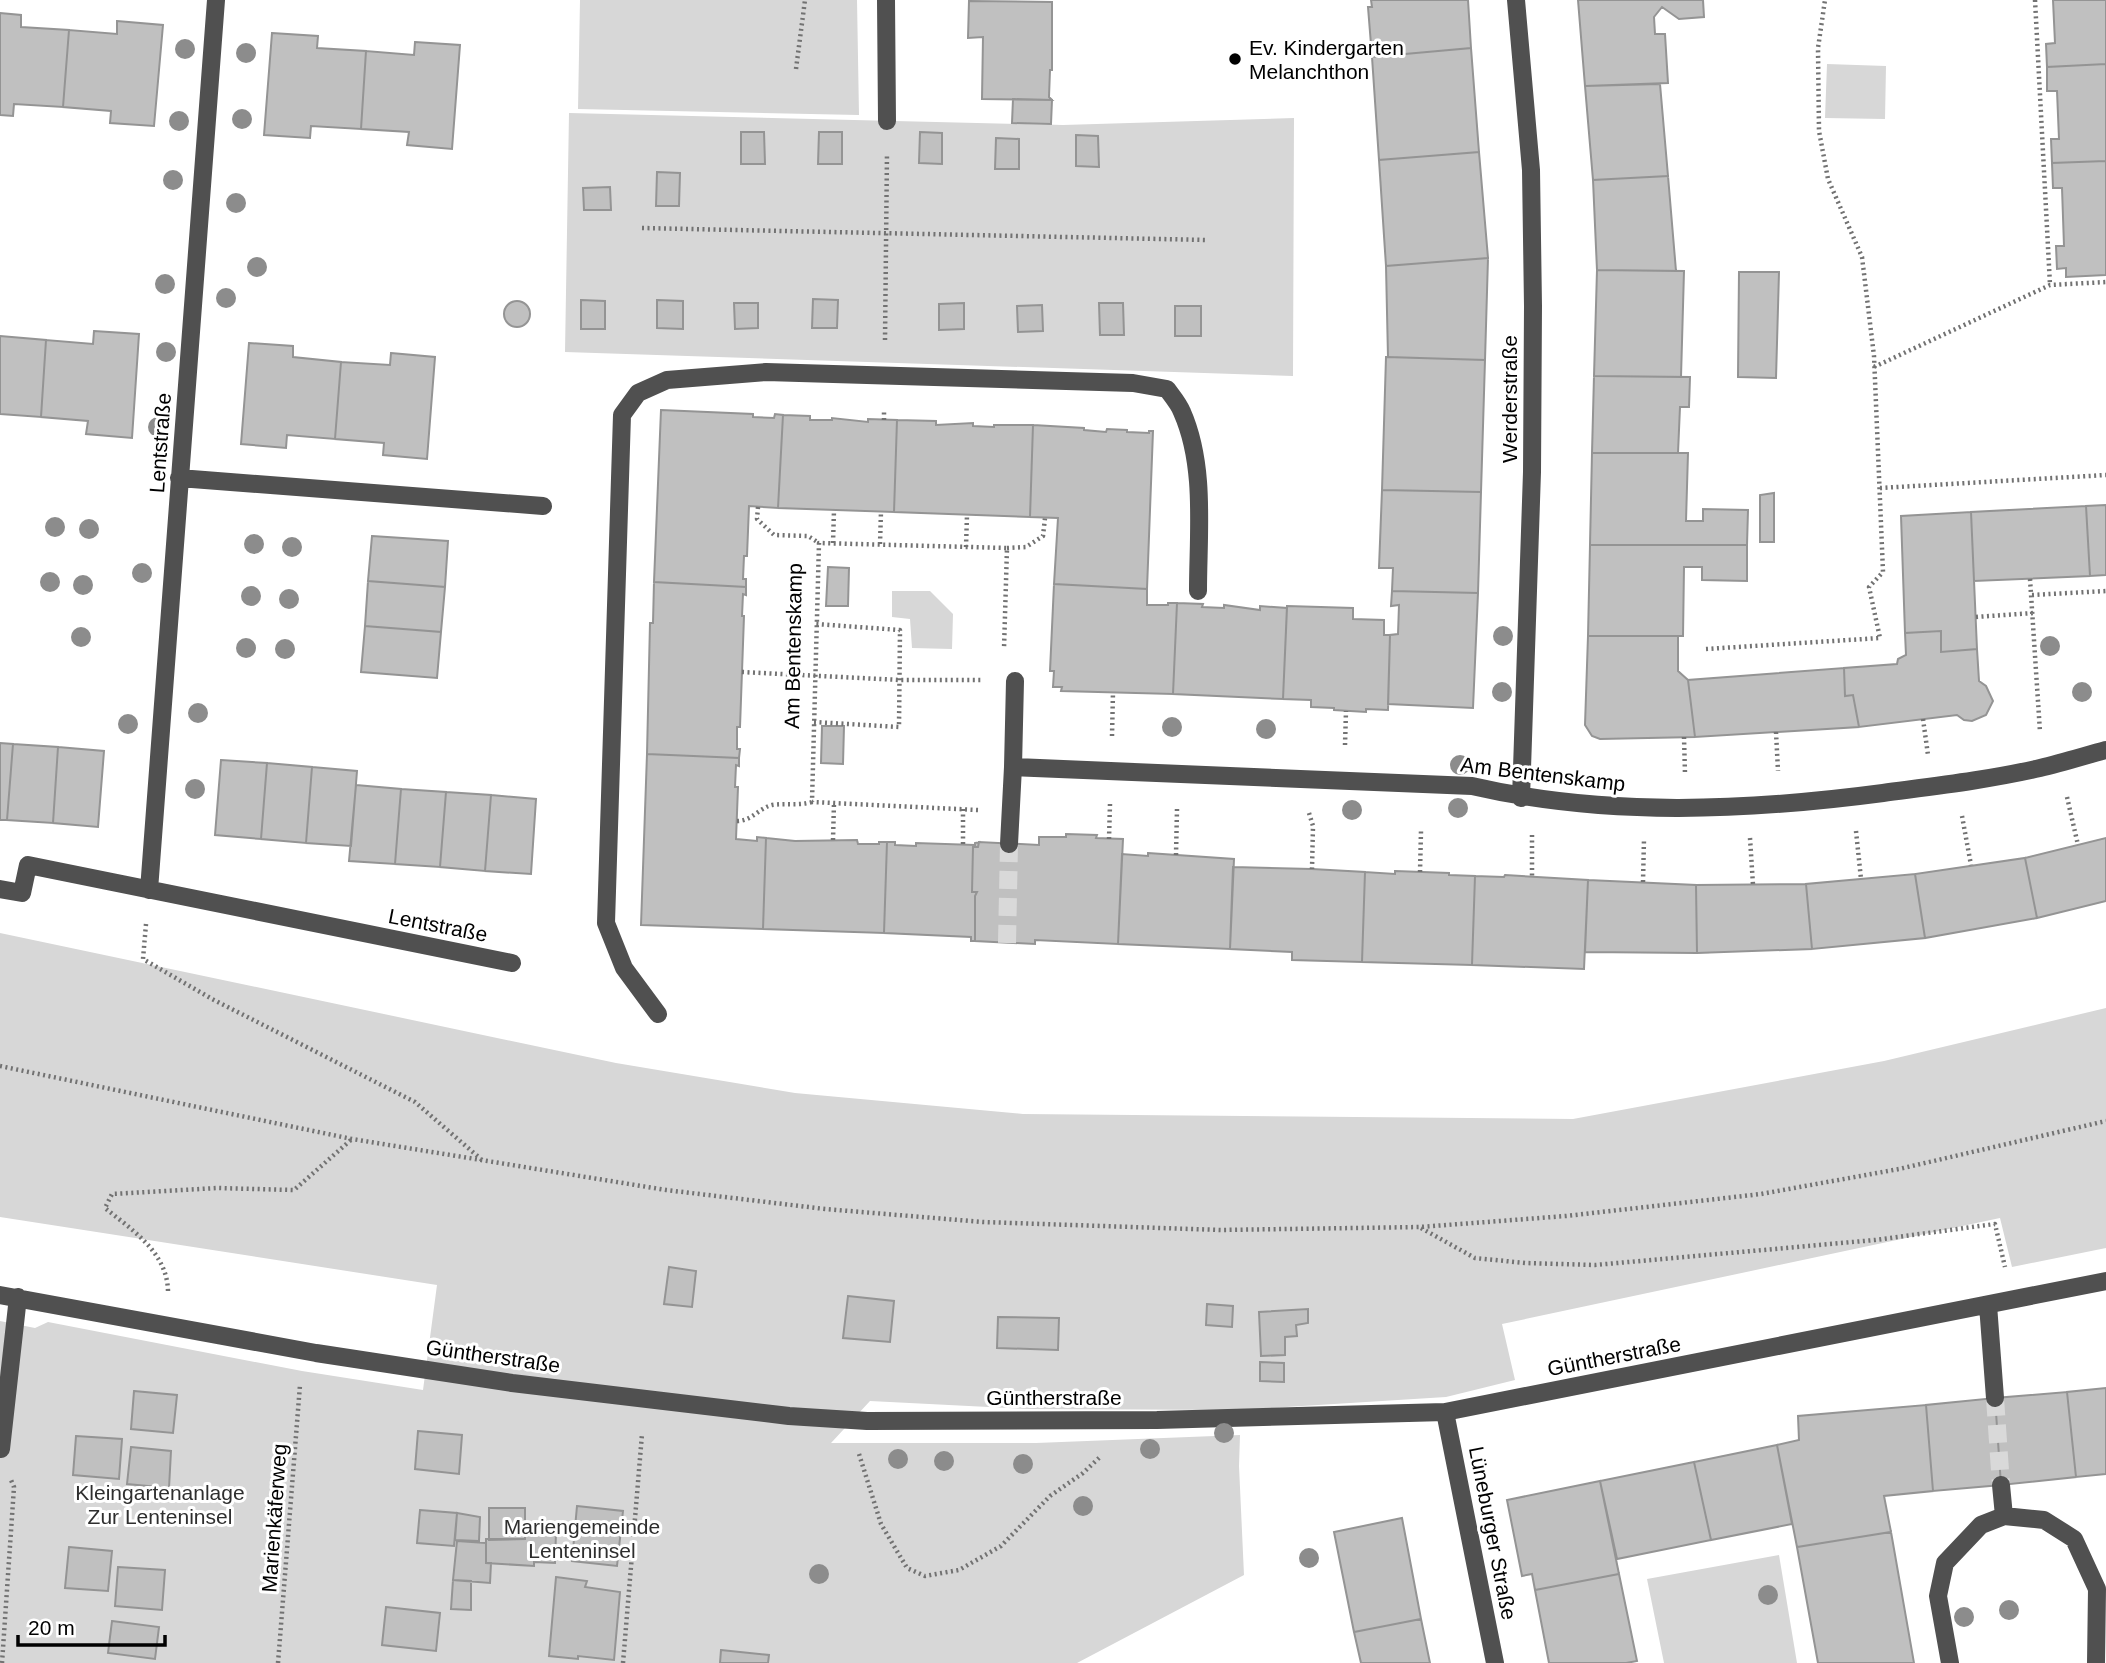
<svg xmlns="http://www.w3.org/2000/svg" width="2106" height="1663" font-family="Arial,sans-serif">
  <rect width="100%" height="100%" fill="#fff"/>
  <!-- green -->
  <path fill="#d7d7d7" d="M580,0H857L859,115L578,109Z
    M1827,64L1886,66L1885,119L1825,118Z
    M569,113L1063,125L1294,118L1293,376L565,352Z
    M892,591H930L953,614L952,649L912,648L910,619L892,617Z
    M0,933L616,1063L795,1093L1023,1114L1573,1119L1884,1061L2106,1008V1248L2012,1267L2000,1218L1502,1324L1515,1380L1446,1397L1240,1410L1028,1409L870,1401L831,1443H1036L1240,1435L1239,1466L1244,1575L1077,1663H0V1321L35,1328L48,1322L302,1371L423,1390L437,1285L0,1217Z
    M1779,1555L1797,1663H1664L1647,1579Z"/>
  <!-- building -->
  <path fill="#c0c0c0" stroke="#949494" stroke-width="2" d="M1371,0H1468L1471,48L1372,57L1368,7H1372Z
    M1578,0H1703L1704,17L1679,19L1662,7L1654,17L1655,34H1665L1668,83L1585,86Z
    M2053,0H2106V64L2047,67L2046,44L2055,43Z
    M969,1L1052,2V70H1050L1049,97L1052,100L982,99L983,37L968,38Z
    M0,13L21,15V27L69,30L63,107L14,104L13,116L0,115Z
    M117,21L163,25L154,126L110,123L111,111L63,107L69,30L117,34Z
    M272,33L318,36L317,48L366,51L361,129L311,126L310,138L264,135Z
    M415,42L460,45L452,149L407,145L409,132L361,129L366,51L414,55Z
    M1471,48L1479,152L1379,160L1372,57Z
    M2106,64V161L2052,163L2051,139H2059L2057,91H2047V67Z
    M1660,84L1668,176L1593,180L1585,86Z
    M1013,99L1052,100L1051,124L1012,123Z
    M741,132H764L765,164H741Z
    M819,132H842V164H818Z
    M920,132L942,133V164L919,163Z
    M1076,135L1098,136L1099,167L1076,166Z
    M996,138L1019,139V169H995Z
    M1479,152L1488,258L1386,266L1379,160Z
    M2106,161V275L2066,277V268L2057,269L2056,246H2064L2062,188H2053L2052,163Z
    M657,172L680,173L679,206H656Z
    M1668,176L1676,271L1597,270L1593,180Z
    M610,187L611,210H584L583,188Z
    M1488,258L1485,360L1388,357L1386,266Z
    M1597,270L1684,271L1681,377L1594,376Z
    M1739,272H1779L1776,378L1738,377Z
    M813,299L838,300L837,328H812Z
    M581,300L605,301V329H581Z
    M657,300L683,301V329L657,328Z
    M504 314a13 13 0 1 1 26 0a13 13 0 1 1-26 0Z
    M734,303H758V328L735,329Z
    M964,303V329L939,330V304Z
    M1099,303H1123L1124,335H1100Z
    M1042,305L1043,331L1018,332L1017,306Z
    M1175,306H1201V336H1175Z
    M94,331L139,334L132,438L86,434L88,421L41,417L46,340L93,344Z
    M0,336L46,340L41,417L0,414Z
    M249,343L293,346V357L341,362L335,439L287,435L286,448L241,444Z
    M391,353L435,357L427,459L383,455L384,443L335,439L341,362L390,365Z
    M1386,357L1485,360L1481,492L1382,490Z
    M1594,376L1690,377L1689,407H1680L1678,453H1592Z
    M661,410L753,414V417L774,418L775,414L783,415L778,508L749,506L747,556H744L743,579H746V587L654,582Z
    M783,415L810,416V420H832V418L868,422V419L897,420L894,512L778,508Z
    M897,420L936,421V425L973,423V426L994,427V425H1033L1030,517L894,512Z
    M1033,425L1084,428V430L1106,432L1107,429L1127,430V432L1149,433V431H1153L1147,589L1054,584L1058,518L1030,517Z
    M1592,453H1688L1686,521H1703V509L1748,510L1747,545H1590Z
    M1382,490L1481,492L1478,593L1392,591L1393,568H1379Z
    M1774,493V542H1760V495Z
    M2106,505V575L2090,576L2086,506Z
    M2086,506L2090,576L1974,581L1971,512Z
    M1971,512L1977,649L1941,652V631L1905,633L1901,516Z
    M372,536L448,541L445,587L368,581Z
    M1590,545H1747V581L1702,580V567H1684L1683,636H1588Z
    M828,567L849,568L848,606H826Z
    M368,581L445,587L441,632L365,626Z
    M654,582L746,587V595L743,594L742,616H744L740,727H737V749H740L739,758L647,754L650,623H653Z
    M1054,584L1147,589V605H1168V603H1177L1173,694L1061,691L1062,687H1053L1054,671H1050Z
    M1392,591L1478,593L1473,708L1388,704L1390,635L1398,634L1399,605L1391,606Z
    M1177,603L1203,604L1202,607L1224,608V605L1260,610V606L1287,608L1283,699L1173,694Z
    M1287,606L1353,608V619L1384,620V635H1390L1388,710L1366,709V712L1334,710V708L1311,707V700L1283,699Z
    M365,626L441,632L437,678L361,672Z
    M1941,631V652L1977,649L1979,681L1986,686L1993,701L1986,715L1972,721L1964,720L1957,715L1859,727L1853,695L1845,696L1844,668L1897,664L1898,659L1906,655L1905,633Z
    M1588,636H1678V671L1688,680L1695,737L1600,739L1592,736L1585,725Z
    M1844,668L1845,696L1853,695L1859,727L1695,737L1688,680Z
    M822,726H844L843,764L821,763Z
    M0,743L13,744L7,820H0Z
    M13,744L58,747L53,823L7,820Z
    M58,747L104,751L98,827L53,823Z
    M647,754L739,758V766L736,765L735,787H738L736,839L757,841V837L766,838L763,929L641,925Z
    M221,760L267,763L261,839L215,835Z
    M267,763L312,767L306,843L261,839Z
    M312,767L357,771L351,846L306,843Z
    M356,785L401,789L395,864L349,861Z
    M401,789L446,792L440,867L395,864Z
    M446,792L491,795L485,871L440,867Z
    M491,795L536,799L531,874L485,871Z
    M1066,834L1097,835L1096,838L1123,839L1118,944L1035,940V944L975,941V896L977,892H972L973,847H978L979,842L1039,845V837H1066Z
    M766,838L795,841L857,840L858,844H879V842H887L884,933L763,929Z
    M2106,838V901L2037,918L2025,858Z
    M887,842H895V845L916,846V843L975,845V843L979,842L978,847H973L972,892H977L975,896V941H971V937L884,933Z
    M1148,853L1234,859L1230,949L1118,944L1122,854L1148,856Z
    M2025,858L2037,918L1925,938L1915,874Z
    M1233,867L1312,869L1365,872L1362,962L1292,960V952L1230,949Z
    M1395,871L1449,873V875L1475,876L1472,965L1362,962L1365,872L1395,874Z
    M1915,874L1925,938L1812,949L1806,884Z
    M1505,875L1588,880L1584,969L1472,965L1475,876L1504,877Z
    M1588,880L1696,885L1697,953L1585,952Z
    M1806,884L1812,949L1697,953L1696,885Z
    M669,1267L696,1271L692,1307L664,1304Z
    M848,1296L894,1301L890,1342L843,1338Z
    M1207,1304L1233,1306L1232,1327L1206,1325Z
    M1308,1309V1323L1296,1325L1297,1336L1285,1337V1355L1261,1356L1259,1312Z
    M998,1317L1059,1318L1058,1350L997,1348Z
    M1260,1362L1284,1363V1382L1260,1381Z
    M2106,1388V1474L2076,1477L2067,1392Z
    M134,1391L177,1395L173,1433L131,1429Z
    M2067,1392L2076,1477L2001,1485L1995,1398Z
    M1995,1398L2001,1485L1933,1491L1926,1405Z
    M1926,1405L1933,1491L1884,1496L1891,1532L1797,1547L1777,1445L1799,1440L1798,1416Z
    M418,1431L462,1435L459,1474L415,1469Z
    M76,1436L122,1439L119,1479L73,1475Z
    M1777,1445L1792,1524L1711,1540L1694,1462Z
    M131,1447L171,1451L169,1488L127,1484Z
    M1694,1462L1711,1540L1617,1559L1600,1481Z
    M1600,1481L1619,1574L1535,1590L1532,1574L1522,1576L1507,1500Z
    M577,1506L623,1511L617,1566L572,1561Z
    M489,1508H525V1539L489,1540Z
    M420,1510L457,1513L454,1546L417,1543Z
    M457,1513L480,1517L479,1541L455,1540Z
    M1402,1518L1421,1619L1354,1632L1334,1532Z
    M525,1530L556,1532L555,1563L534,1562V1566L486,1563V1539H525Z
    M1891,1532L1914,1663H1818L1797,1547Z
    M457,1541L486,1543V1563H491L490,1583L453,1580Z
    M69,1547L112,1551L108,1591L65,1588Z
    M118,1567L165,1570L162,1610L115,1606Z
    M1619,1574L1637,1661L1626,1663H1549L1535,1590Z
    M556,1577L587,1581L585,1587L620,1592L614,1660L578,1656V1659L549,1656Z
    M453,1580L471,1581V1610L451,1609Z
    M386,1607L440,1613L436,1651L382,1645Z
    M1421,1619L1430,1663H1361L1354,1632Z
    M112,1621L159,1627L155,1659L108,1653Z
    M721,1650L769,1655L768,1663H720Z"/>
  <g fill="none" stroke-linecap="round" stroke-linejoin="round">
    <!-- minor-tunnel -->
    <path stroke="#d9d9d9" stroke-width="18" stroke-dasharray="18 9" stroke-linecap="butt" d="M1007,943L1009,844
      M1995,1398L2001,1485"/>
    <!-- path -->
    <path stroke="#727272" stroke-width="4.5" stroke-dasharray="2 3.5" stroke-linecap="butt" d="M2035,0L2050,285
      M796,69L805,0
      M642,228L1207,240
      M885,340L887,153
      M1874,367L2050,285L2106,282
      M884,420V409
      M1880,488L2106,475
      M758,507L757,519L774,535L808,536L819,543
      M833,543L834,510
      M880,544L881,511
      M966,547L967,515
      M1007,548L1026,547L1043,536L1045,518
      M2030,579L2040,732
      M2032,595L2106,591
      M1976,617L2033,613
      M1706,649L1880,638L1869,587L1883,572L1874,356L1862,257L1828,179L1819,131L1818,48L1825,0
      M742,672L900,680H982
      M1923,719L1928,755
      M814,722L899,727L900,630L816,624
      M1776,732L1778,771
      M1112,736L1113,692
      M1684,737L1685,774
      M1345,745L1346,711
      M2067,797L2078,845
      M963,809V844
      M978,810L812,802L819,543L1007,548L1004,649
      M1309,813L1313,826L1312,869
      M1962,816L1971,865
      M737,821C752,821 759,808 772,805C786,803 798,806 812,802
      M1856,831L1861,879
      M1532,835V876
      M1750,838L1753,885
      M1109,839L1110,804
      M833,840L834,803
      M1176,855L1177,809
      M1420,872L1421,831
      M1643,882L1644,839
      M146,924L143,959L212,999L415,1102L482,1160
      M0,1066L352,1139L666,1190L825,1209L983,1222L1221,1230L1420,1227L1566,1216L1761,1194L1899,1169L2106,1121
      M1421,1228L1475,1258L1525,1263L1595,1265L1875,1240L1995,1224L2005,1267
      M168,1291C167,1252 132,1230 105,1208L112,1194L217,1188L294,1190L352,1139
      M859,1454L881,1524L907,1568L925,1576L959,1570L1001,1546L1050,1496L1083,1473L1101,1456
      M2,1663L14,1487L11,1480
      M278,1663L300,1385
      M623,1663L642,1434"/>
    <!-- minor -->
    <path stroke="#505050" stroke-width="18" d="M886,0L887,121
      M1516,0L1531,170L1533,306L1532,472L1521,798
      M179,478L543,506
      M1015,681L1013,767L1472,786C1606,817 1747,811 1883,793C1935,786 1988,780 2040,768C2062,763 2084,756 2106,750
      M1009,844L1013,767
      M0,889L22,893L28,865L512,963
      M149,890L216,0
      M658,1014L624,968L606,923L622,415L638,393L667,380L766,372L1133,383L1167,389C1172,396 1179,404 1182,412C1206,466 1198,533 1198,591
      M0,1295L316,1353L512,1383L789,1416L867,1421L1157,1420L1445,1412L2106,1281
      M1988,1305L1995,1398
      M1445,1412L1495,1663
      M1,1449L18,1297
      M2001,1485L2004,1516
      M1950,1663L1938,1596L1945,1563L1981,1525L2004,1516L2044,1520L2074,1539L2097,1589L2096,1663"/>
  </g>
  <!-- trees -->
  <g fill="#8c8c8c">
    <circle cx="185" cy="49" r="10"/>
    <circle cx="246" cy="53" r="10"/>
    <circle cx="242" cy="119" r="10"/>
    <circle cx="179" cy="121" r="10"/>
    <circle cx="173" cy="180" r="10"/>
    <circle cx="236" cy="203" r="10"/>
    <circle cx="257" cy="267" r="10"/>
    <circle cx="165" cy="284" r="10"/>
    <circle cx="226" cy="298" r="10"/>
    <circle cx="166" cy="352" r="10"/>
    <circle cx="158" cy="427" r="10"/>
    <circle cx="55" cy="527" r="10"/>
    <circle cx="89" cy="529" r="10"/>
    <circle cx="254" cy="544" r="10"/>
    <circle cx="292" cy="547" r="10"/>
    <circle cx="142" cy="573" r="10"/>
    <circle cx="50" cy="582" r="10"/>
    <circle cx="83" cy="585" r="10"/>
    <circle cx="251" cy="596" r="10"/>
    <circle cx="289" cy="599" r="10"/>
    <circle cx="1503" cy="636" r="10"/>
    <circle cx="81" cy="637" r="10"/>
    <circle cx="2050" cy="646" r="10"/>
    <circle cx="246" cy="648" r="10"/>
    <circle cx="285" cy="649" r="10"/>
    <circle cx="1502" cy="692" r="10"/>
    <circle cx="2082" cy="692" r="10"/>
    <circle cx="198" cy="713" r="10"/>
    <circle cx="128" cy="724" r="10"/>
    <circle cx="1172" cy="727" r="10"/>
    <circle cx="1266" cy="729" r="10"/>
    <circle cx="1460" cy="765" r="10"/>
    <circle cx="195" cy="789" r="10"/>
    <circle cx="1458" cy="808" r="10"/>
    <circle cx="1352" cy="810" r="10"/>
    <circle cx="1224" cy="1433" r="10"/>
    <circle cx="1150" cy="1449" r="10"/>
    <circle cx="898" cy="1459" r="10"/>
    <circle cx="944" cy="1461" r="10"/>
    <circle cx="1023" cy="1464" r="10"/>
    <circle cx="1083" cy="1506" r="10"/>
    <circle cx="1309" cy="1558" r="10"/>
    <circle cx="819" cy="1574" r="10"/>
    <circle cx="1768" cy="1595" r="10"/>
    <circle cx="2009" cy="1610" r="10"/>
    <circle cx="1964" cy="1617" r="10"/>
  </g>
  <!-- markers -->
  <circle fill="#000" stroke="#fff" stroke-width="2.5" cx="1235" cy="59" r="7"/>
  <g text-anchor="middle" dominant-baseline="central" stroke-width="6" stroke-linejoin="round" paint-order="stroke">
    <!-- poi labels -->
    <g font-size="21" fill="#000" stroke="#fff" text-anchor="start">
      <text x="1249" y="47">Ev. Kindergarten<tspan x="1249" dy="24">Melanchthon</tspan></text>
    </g>
    <!-- street labels -->
    <g font-size="21" fill="#000" stroke="#fff">
      <text transform="translate(1509 399) rotate(-90)">Werderstraße</text>
      <text transform="translate(160 443) rotate(-86)">Lentstraße</text>
      <text transform="translate(793 646) rotate(-89)">Am Bentenskamp</text>
      <text transform="translate(1543 774) rotate(7)">Am Bentenskamp</text>
      <text transform="translate(438 925) rotate(11)">Lentstraße</text>
      <text transform="translate(493 1356) rotate(8)">Güntherstraße</text>
      <text transform="translate(1614 1356) rotate(-11)">Güntherstraße</text>
      <text x="1054" y="1397">Güntherstraße</text>
      <text transform="translate(274 1518) rotate(-86)">Marienkäferweg</text>
      <text transform="translate(1493 1533) rotate(79)">Lüneburger Straße</text>
    </g>
    <!-- park labels -->
    <g font-size="21" fill="#2e2e2e" stroke="#fff">
      <text x="160" y="1492">Kleingartenanlage<tspan x="160" dy="24">Zur Lenteninsel</tspan></text>
      <text x="582" y="1526">Mariengemeinde<tspan x="582" dy="24">Lenteninsel</tspan></text>
    </g>
  </g>
  <!-- scale -->
  <path d="M18 1635v10h147v-10" fill="none" stroke="#000000" stroke-width="3.5"/>
  <text x="28" y="1635" font-size="21" fill="#000000" stroke="#ffffff" stroke-width="5" paint-order="stroke">20 m</text>
</svg>
